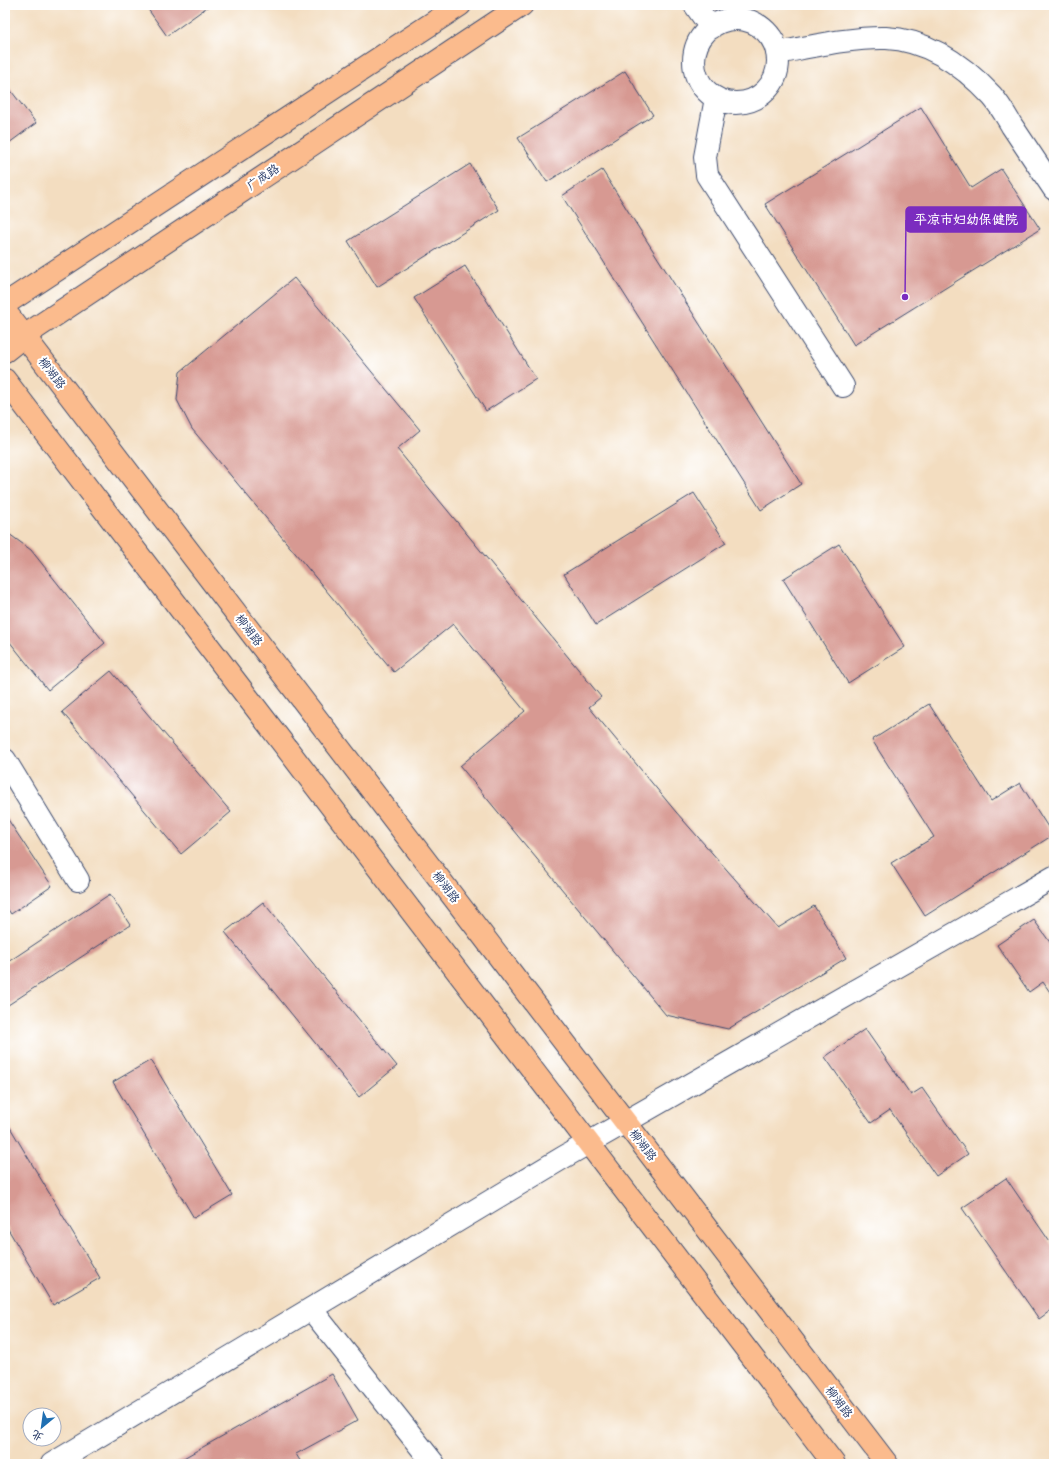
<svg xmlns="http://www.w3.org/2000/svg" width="1059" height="1469" font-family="'Shantell Sans','LXGW WenKai TC',sans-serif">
  <rect width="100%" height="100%" fill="#fff"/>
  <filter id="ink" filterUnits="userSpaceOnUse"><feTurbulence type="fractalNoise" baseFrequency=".025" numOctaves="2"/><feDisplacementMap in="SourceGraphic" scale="8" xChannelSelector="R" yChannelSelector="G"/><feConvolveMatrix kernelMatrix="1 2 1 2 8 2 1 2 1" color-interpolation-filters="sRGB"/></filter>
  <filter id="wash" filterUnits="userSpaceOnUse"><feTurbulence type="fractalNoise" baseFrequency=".012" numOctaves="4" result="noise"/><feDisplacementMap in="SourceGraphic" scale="16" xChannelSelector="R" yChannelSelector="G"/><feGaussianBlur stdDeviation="0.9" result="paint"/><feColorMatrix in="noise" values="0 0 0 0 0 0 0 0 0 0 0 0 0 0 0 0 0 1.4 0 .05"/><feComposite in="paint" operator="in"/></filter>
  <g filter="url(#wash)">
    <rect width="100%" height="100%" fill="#f3ddc0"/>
    <g id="blocks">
      <!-- building -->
      <path fill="#d79992" d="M145,5H210L167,36Z
        M625,71L653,115L547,182L518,138Z
        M5,83L36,123L5,146Z
        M921,107L971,188L1001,169L1040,229L854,345L765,204Z
        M470,164L499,210L377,287L348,241Z
        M602,170L801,484L761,510L562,196Z
        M465,266L536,379L486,411L414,298Z
        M294,278L420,430L397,449L601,697L589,707L676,812L778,928L814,906L846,958L728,1029L666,1015L460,766L525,711L453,624L394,672L192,429L177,400L180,372Z
        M694,493L726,543L596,625L564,574Z
        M5,531L31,550L105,643L48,690L5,636Z
        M839,544L905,647L848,683L783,579Z
        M111,671L231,812L181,854L62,712Z
        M929,704L991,801L1020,783L1053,835L925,916L891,863L934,837L872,740Z
        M5,815L52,886L11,914L5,905Z
        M110,894L130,925L5,1007V964Z
        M263,902L397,1066L359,1097L225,932Z
        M1034,920L1054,948V998L1043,982L1029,992L997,945Z
        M865,1029L911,1095L922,1088L968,1154L936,1176L890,1110L871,1123L825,1057Z
        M151,1060L232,1195L194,1218L113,1082Z
        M5,1119L100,1278L53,1305L5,1224Z
        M1006,1178L1054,1248V1308L1039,1319L962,1208Z
        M332,1374L358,1420L296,1454L302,1464H173Z"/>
    </g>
  </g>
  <g filter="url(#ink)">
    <use href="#blocks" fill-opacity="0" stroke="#3b496d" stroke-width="1"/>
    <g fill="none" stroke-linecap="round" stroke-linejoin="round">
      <defs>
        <path id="minor" d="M695,5L711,28
          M694 61a42 42 0 1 1 84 0a42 42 0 1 1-84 0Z
          M777,53C810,47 853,37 886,38C928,40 964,66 992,96C1000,105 1006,116 1012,126C1026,147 1040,168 1054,189
          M716,98L705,157L707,175L843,386
          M5,760L78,880
          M311,1309L434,1464
          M52,1464L564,1157L1054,877"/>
        <path id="major" d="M5,304L460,5
          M5,311L887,1464
          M5,351L24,336L522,5
          M5,380L834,1464"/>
      </defs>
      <!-- minor casing -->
      <use href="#minor" stroke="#3b496d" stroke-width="24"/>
      <!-- major casing -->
      <use href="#major" stroke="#3b496d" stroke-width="24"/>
      <!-- minor -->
      <use href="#minor" stroke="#fff" stroke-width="22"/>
      <!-- major -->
      <use href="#major" stroke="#fbbb8d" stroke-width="22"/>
    </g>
  </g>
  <g text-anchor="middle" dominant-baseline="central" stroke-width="4" stroke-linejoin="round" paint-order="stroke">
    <!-- street labels -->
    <g font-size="12" fill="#1b2f5e" stroke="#fff">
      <text transform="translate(263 177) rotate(-34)">广成路</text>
      <text transform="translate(52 373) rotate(53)">柳湖路</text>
      <text transform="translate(249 630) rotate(53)">柳湖路</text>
      <text transform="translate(446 887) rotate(53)">柳湖路</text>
      <text transform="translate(643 1145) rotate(53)">柳湖路</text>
      <text transform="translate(839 1402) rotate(53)">柳湖路</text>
    </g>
  </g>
  <!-- callouts -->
  <path fill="none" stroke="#7b2cbf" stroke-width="1.5" d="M905 297L906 220"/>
  <circle fill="#7b2cbf" stroke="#fff" stroke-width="1.5" cx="905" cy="297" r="4"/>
  <rect fill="#7b2cbf" stroke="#7b2cbf" stroke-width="1.5" x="906" y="207" width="120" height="25" rx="4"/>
  <g font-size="13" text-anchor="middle" font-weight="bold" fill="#fff">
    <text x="966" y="224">平凉市妇幼保健院</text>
  </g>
  <!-- margin -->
  <rect width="1059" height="1469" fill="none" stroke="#fff" stroke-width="20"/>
  <!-- north arrow -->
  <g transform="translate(42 1427) rotate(209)"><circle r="19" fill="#ffffff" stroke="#a4acbf"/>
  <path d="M0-3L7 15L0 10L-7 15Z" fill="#1f6fb2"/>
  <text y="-6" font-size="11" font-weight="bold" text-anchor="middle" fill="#1b2f5e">北</text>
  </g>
</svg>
